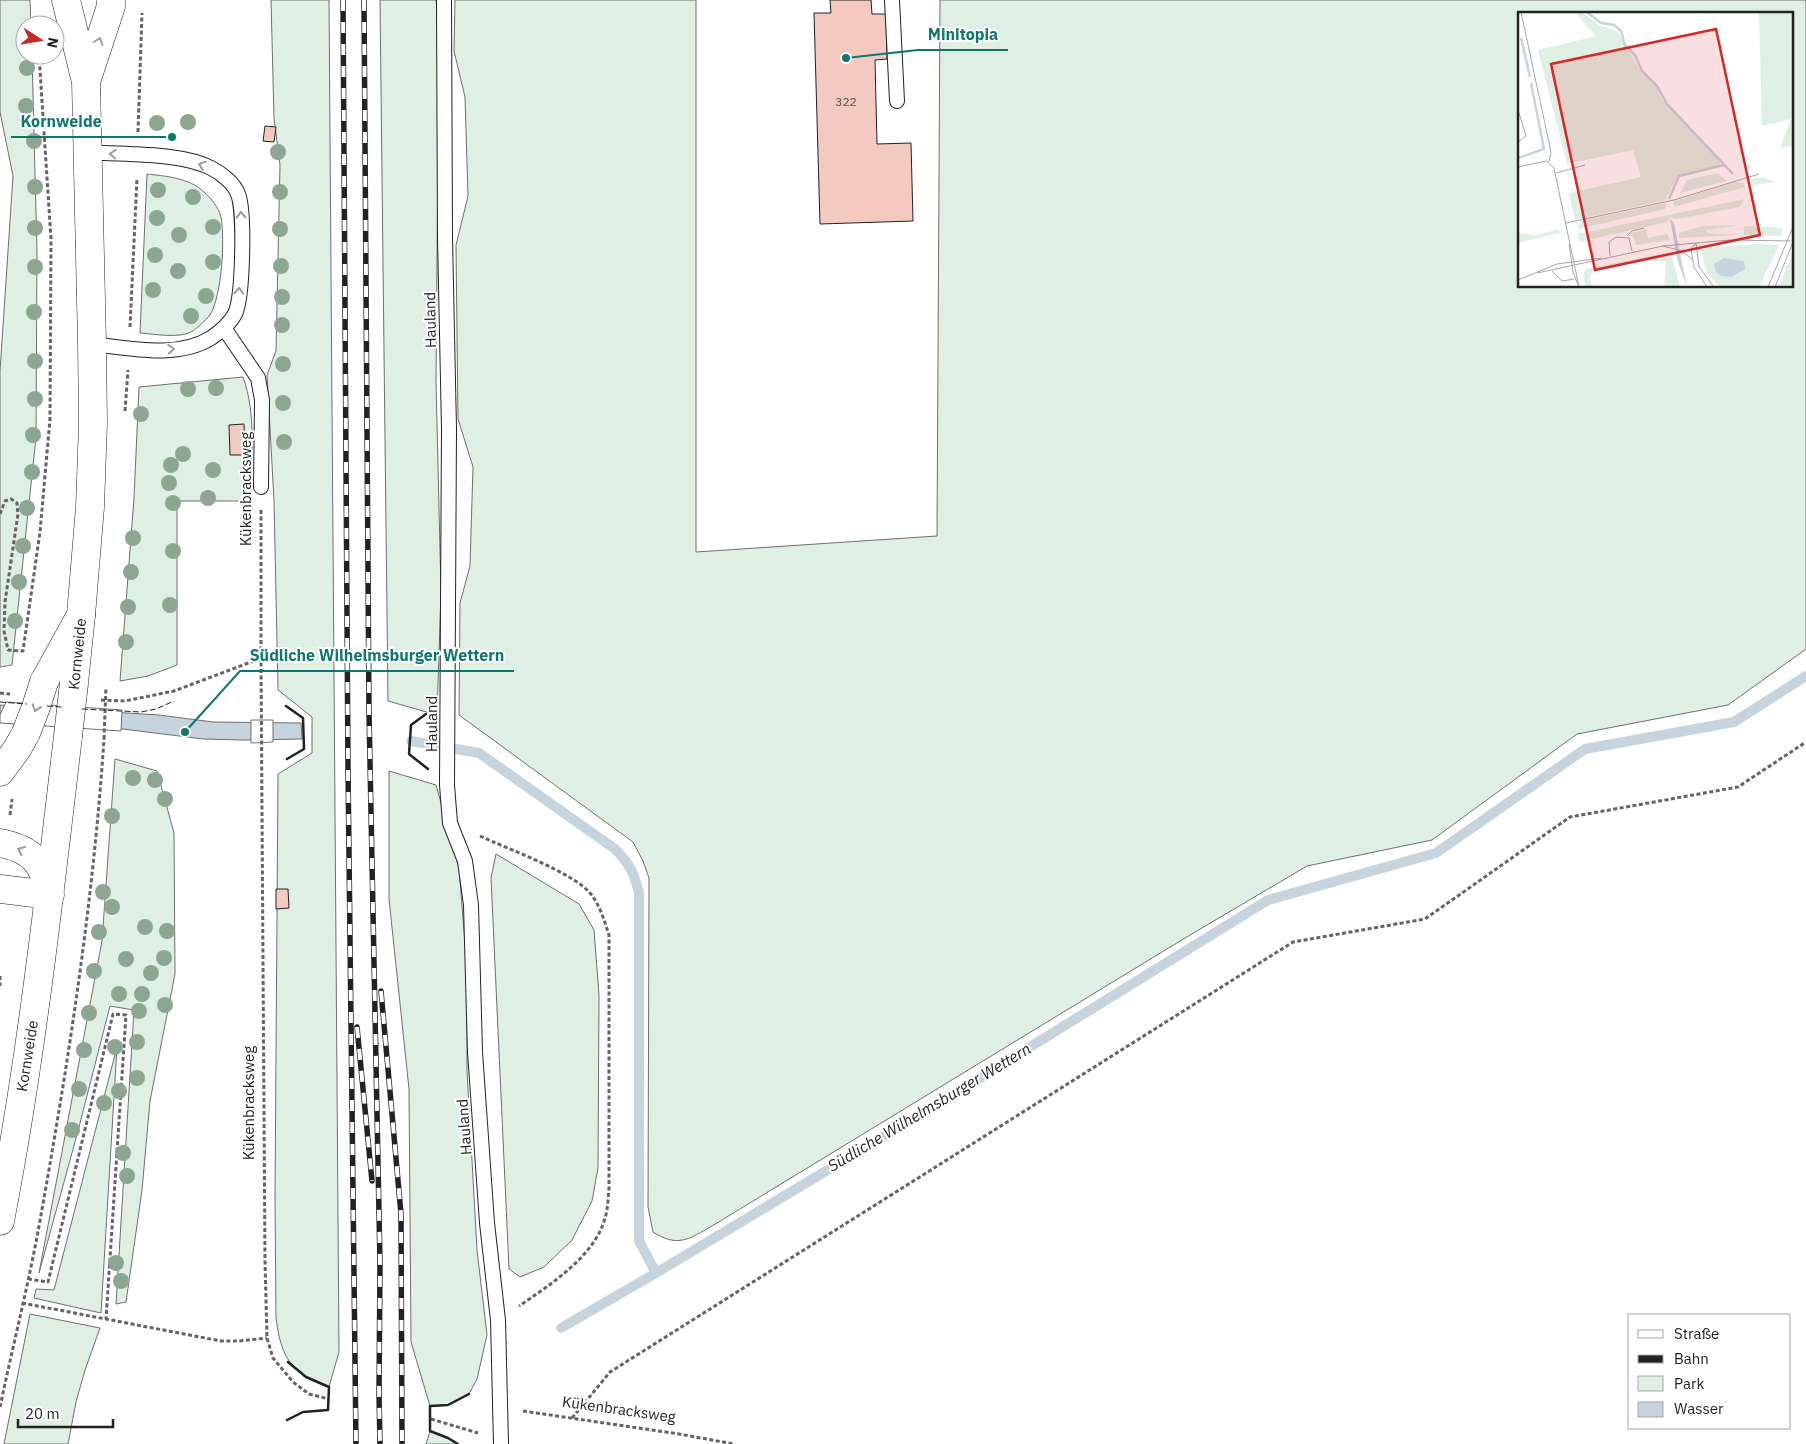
<svg xmlns="http://www.w3.org/2000/svg" width="1806" height="1444" font-family="'IBM Plex Sans',sans-serif">
  <rect width="100%" height="100%" fill="#fff"/>
  <!-- green -->
  <path fill="#e0efe3" stroke="#6f6f6f" fill-rule="evenodd" d="M0,0H30L31,25H25V55H32L37,252L36,437L12,665L0,667V371L13,176L0,112Z
    M271,0H329L339,1352L329,1387C291,1373 281,1358 276,1318L275,1198L278,774L312,753V717L278,690L274,500L267,375L276,351L280,165L274,118Z
    M380,0H436L439,27L436,382L441,592L437,715L388,701Z
    M455,0H696V552L937,536L940,0H1806V649L1728,705L1577,734L1432,840L1307,866L1185,938L712,1226C689,1239 678,1248 653,1232L648,1207L649,878L643,861L633,842L459,715L460,603L470,566L473,467L458,419L456,245L468,196L465,97L454,51ZM1520,14H1792V286H1520Z
    M147,174C165,176 190,178 204,192C211,198 219,208 221,217C225,240 222,295 210,315C206,320 198,327 193,331C180,339 155,334 140,333Z
    M243,377C257,415 251,460 250,501H177V665L148,676L120,681L134,498L139,387Z
    M115,759L157,771L174,833L175,974L150,1101L142,1190L126,1302L116,1304L134,1010L110,1006L78,1131L39,1273L102,941Z
    M389,771L436,785L459,868L467,969V1071L477,1250L487,1335L477,1379L469,1394L448,1405L430,1406L411,1342L409,1089L389,899Z
    M496,854L579,904L594,930L599,995L598,1168L592,1201L572,1240L544,1267L520,1277L509,1269L491,878Z
    M117,1047L101,1313L34,1298L36,1289L54,1290Z
    M30,1314L100,1328L85,1370L76,1402L68,1444H4Z
    M430,1431L448,1438L458,1444H426Z"/>
  <!-- water -->
  <path fill="#c7d3dd" stroke="#6f6f6f" d="M0,705L159,715L213,722L301,723L302,739L244,740L203,739L123,729L0,721Z"/>
  <!-- pier -->
  <path fill="#fff" stroke="#6f6f6f" d="M6,702L122,710L121,731L0,723V715Z
    M251,720H273V742L251,743Z"/>
  <g fill="none" stroke-linecap="round" stroke-linejoin="round">
    <!-- stream -->
    <path stroke="#c7d3dd" stroke-width="10" d="M411,741L479,753L615,849C630,864 634,873 639,893V1241L656,1273
      M561,1328L656,1273L941,1102L1268,900L1436,853L1585,749L1734,722L1806,676"/>
  </g>
  <!-- building -->
  <path fill="#f3c9c0" stroke="#222" d="M830,0H871L872,14H886L887,59L875,60L877,144L911,143L913,221L820,224L814,13H831Z
    M265,126L276,127L274,142L263,141Z
    M244,424L245,455H230L229,425Z
    M276,889H288L289,908L276,909Z"/>
  <g fill="none" stroke-linecap="round" stroke-linejoin="round">
    <defs>
      <path id="lane" d="M444,0L445,237L449,429L447,785L450,823L465,861L471,905L475,1052L487,1223L498,1320L501,1444
        M892,0L897,101
        M88,152C123,155 180,152 211,168C221,173 234,183 238,194C245,211 243,297 235,314C230,323 220,332 211,338C177,359 130,348 92,344
        M224,328L258,378L262,400L261,487"/>
      <path id="secondary" d="M66,0L86,82L92,344L93,423L90,507L81,615L74,683
        M86,82L111,6V0
        M0,1221C31,1061 49,898 68,736"/>
      <path id="highway" d="M44,682L81,615
        M0,772L17,749L26,733
        M0,843C32,849 44,863 50,895L0,889"/>
    </defs>
    <!-- lane casing -->
    <use href="#lane" stroke="#222" stroke-width="16"/>
    <!-- secondary casing -->
    <use href="#secondary" stroke="#222" stroke-width="29"/>
    <!-- highway casing -->
    <use href="#highway" stroke="#222" stroke-width="29"/>
    <!-- path -->
    <path stroke="#646464" stroke-width="3" stroke-dasharray="4 2.5" stroke-linecap="butt" d="M138,132L142,13
      M130,327L137,178
      M125,411L128,370
      M261,510V660
      M0,514L5,501L11,499L17,503L18,514L5,602L4,631L8,650L23,651L40,532L50,419L51,239L39,55
      M0,693L10,694
      M101,700L125,701L174,691L251,662L261,660L265,1261L267,1338L273,1358L293,1382L309,1394L329,1399
      M10,815L12,799
      M480,836C508,849 572,872 590,893C600,905 604,920 609,935V1188C608,1198 608,1209 605,1218C595,1256 550,1285 519,1306
      M0,976V986
      M28,1279L48,1282L113,1014L126,1015L106,1319
      M22,1303L221,1341H239L267,1338
      M0,1407C12,1350 26,1294 37,1237C67,1072 93,906 104,739
      M523,1411L679,1434L734,1444
      M572,1418L610,1372L1293,942L1425,919L1570,817L1738,787L1806,742
      M431,1419L478,1433"/>
    <!-- lane -->
    <use href="#lane" stroke="#fff" stroke-width="14"/>
    <!-- secondary -->
    <use href="#secondary" stroke="#fff" stroke-width="28"/>
    <!-- highway -->
    <use href="#highway" stroke="#fff" stroke-width="28"/>
    <defs>
      <path id="rail" d="M343,0L348,769L356,1444
        M364,0L369,712L380,1263L379,1394L380,1444
        M381,991L401,1214L402,1444
        M357,1027L372,1181"/>
    </defs>
    <!-- rail casing -->
    <use href="#rail" stroke="#222" stroke-width="5.5"/>
    <!-- rail -->
    <use href="#rail" stroke="#fff" stroke-width="4" stroke-dasharray="11" stroke-linecap="butt"/>
    <defs>
      <path id="secondary-bridge" d="M68,736L74,683"/>
      <path id="highway-bridge" d="M26,733L36,707L44,682"/>
    </defs>
    <!-- secondary-bridge casing -->
    <use href="#secondary-bridge" stroke="#222" stroke-width="29" stroke-linecap="butt"/>
    <!-- highway-bridge casing -->
    <use href="#highway-bridge" stroke="#222" stroke-width="29" stroke-linecap="butt"/>
    <!-- path-bridge -->
    <path stroke="#646464" stroke-width="3" stroke-dasharray="4 2.5" stroke-linecap="butt" d="M104,739L106,687"/>
    <!-- secondary-bridge -->
    <use href="#secondary-bridge" stroke="#fff" stroke-width="28"/>
    <!-- highway-bridge -->
    <use href="#highway-bridge" stroke="#fff" stroke-width="28"/>
    <!-- fence -->
    <path stroke="#222" stroke-width="1" stroke-dasharray="6 2.5" stroke-linecap="butt" d="M0,702L27,704
      M47,706L62,707
      M82,709L141,712L156,709L174,701"/>
    <!-- wall -->
    <path stroke="#222" stroke-width="2.5" d="M286,706L303,718L304,749L287,759
      M426,714L411,725L409,754L428,769
      M287,1420L303,1412L328,1410L329,1387L306,1377L288,1362
      M458,1444L448,1438L430,1431V1406L448,1405L469,1394"/>
  </g>
  <!-- trees -->
  <g fill="#8da692">
    <circle cx="27" cy="68" r="8"/>
    <circle cx="26" cy="106" r="8"/>
    <circle cx="188" cy="122" r="8"/>
    <circle cx="157" cy="123" r="8"/>
    <circle cx="34" cy="141" r="8"/>
    <circle cx="278" cy="152" r="8"/>
    <circle cx="35" cy="187" r="8"/>
    <circle cx="158" cy="190" r="8"/>
    <circle cx="280" cy="192" r="8"/>
    <circle cx="193" cy="197" r="8"/>
    <circle cx="157" cy="218" r="8"/>
    <circle cx="213" cy="227" r="8"/>
    <circle cx="35" cy="228" r="8"/>
    <circle cx="280" cy="229" r="8"/>
    <circle cx="179" cy="235" r="8"/>
    <circle cx="155" cy="255" r="8"/>
    <circle cx="213" cy="262" r="8"/>
    <circle cx="281" cy="266" r="8"/>
    <circle cx="35" cy="267" r="8"/>
    <circle cx="178" cy="271" r="8"/>
    <circle cx="153" cy="290" r="8"/>
    <circle cx="206" cy="296" r="8"/>
    <circle cx="282" cy="297" r="8"/>
    <circle cx="34" cy="312" r="8"/>
    <circle cx="191" cy="316" r="8"/>
    <circle cx="282" cy="325" r="8"/>
    <circle cx="35" cy="361" r="8"/>
    <circle cx="283" cy="364" r="8"/>
    <circle cx="216" cy="388" r="8"/>
    <circle cx="188" cy="389" r="8"/>
    <circle cx="35" cy="399" r="8"/>
    <circle cx="283" cy="403" r="8"/>
    <circle cx="141" cy="414" r="8"/>
    <circle cx="33" cy="435" r="8"/>
    <circle cx="284" cy="442" r="8"/>
    <circle cx="183" cy="454" r="8"/>
    <circle cx="171" cy="465" r="8"/>
    <circle cx="213" cy="470" r="8"/>
    <circle cx="32" cy="472" r="8"/>
    <circle cx="169" cy="483" r="8"/>
    <circle cx="208" cy="498" r="8"/>
    <circle cx="173" cy="503" r="8"/>
    <circle cx="27" cy="508" r="8"/>
    <circle cx="133" cy="538" r="8"/>
    <circle cx="23" cy="546" r="8"/>
    <circle cx="173" cy="551" r="8"/>
    <circle cx="131" cy="572" r="8"/>
    <circle cx="19" cy="582" r="8"/>
    <circle cx="170" cy="605" r="8"/>
    <circle cx="128" cy="607" r="8"/>
    <circle cx="15" cy="621" r="8"/>
    <circle cx="126" cy="642" r="8"/>
    <circle cx="133" cy="778" r="8"/>
    <circle cx="155" cy="780" r="8"/>
    <circle cx="165" cy="799" r="8"/>
    <circle cx="112" cy="816" r="8"/>
    <circle cx="103" cy="892" r="8"/>
    <circle cx="112" cy="907" r="8"/>
    <circle cx="145" cy="927" r="8"/>
    <circle cx="167" cy="931" r="8"/>
    <circle cx="99" cy="932" r="8"/>
    <circle cx="164" cy="958" r="8"/>
    <circle cx="126" cy="959" r="8"/>
    <circle cx="94" cy="971" r="8"/>
    <circle cx="151" cy="973" r="8"/>
    <circle cx="119" cy="994" r="8"/>
    <circle cx="142" cy="994" r="8"/>
    <circle cx="165" cy="1005" r="8"/>
    <circle cx="139" cy="1011" r="8"/>
    <circle cx="89" cy="1013" r="8"/>
    <circle cx="137" cy="1042" r="8"/>
    <circle cx="115" cy="1047" r="8"/>
    <circle cx="84" cy="1050" r="8"/>
    <circle cx="137" cy="1078" r="8"/>
    <circle cx="79" cy="1089" r="8"/>
    <circle cx="119" cy="1091" r="8"/>
    <circle cx="104" cy="1103" r="8"/>
    <circle cx="72" cy="1130" r="8"/>
    <circle cx="123" cy="1153" r="8"/>
    <circle cx="127" cy="1176" r="8"/>
    <circle cx="116" cy="1263" r="8"/>
    <circle cx="121" cy="1281" r="8"/>
  </g>
  <!-- one-way arrows -->
  <defs><path id="oneway-chevron" d="M-2-3.5L2.5 0L-2 3.5" fill="none" stroke-width="1.6" stroke-linecap="round" stroke-linejoin="round" transform="scale(1.25)"/></defs>
  <g stroke="#9c9c9c">
    <use href="#oneway-chevron" transform="translate(99 41) rotate(-72)"/>
    <use href="#oneway-chevron" transform="translate(113 154) rotate(-176)"/>
    <use href="#oneway-chevron" transform="translate(202 165) rotate(-161)"/>
    <use href="#oneway-chevron" transform="translate(241 215) rotate(-92)"/>
    <use href="#oneway-chevron" transform="translate(239 291) rotate(-87)"/>
    <use href="#oneway-chevron" transform="translate(171 349) rotate(-4)"/>
    <use href="#oneway-chevron" transform="translate(36 708) rotate(109)"/>
    <use href="#oneway-chevron" transform="translate(21 850) rotate(-155)"/>
  </g>
  <g text-anchor="middle" dominant-baseline="central" stroke-width="4" stroke-linejoin="round" paint-order="stroke">
    <!-- number labels -->
    <g font-size="12" fill="#564c4a">
      <text x="846" y="101">322</text>
    </g>
    <!-- street labels -->
    <g font-size="15" fill="#222" stroke="#fff">
      <text transform="translate(430 320) rotate(-91)">Hauland</text>
      <text transform="translate(245 489) rotate(-90)">Kükenbracksweg</text>
      <text transform="translate(77 654) rotate(-84)">Kornweide</text>
      <text transform="translate(431 724) rotate(-90)">Hauland</text>
      <text transform="translate(27 1056) rotate(-81)">Kornweide</text>
      <text transform="translate(248 1103) rotate(-90)">Kükenbracksweg</text>
      <text transform="translate(464 1127) rotate(-94)">Hauland</text>
      <text transform="translate(619 1409) rotate(8)">Kükenbracksweg</text>
    </g>
    <!-- water labels -->
    <g font-size="16" font-style="italic" fill="#222" stroke="#fff">
      <text transform="translate(929 1107) rotate(-31)">Südliche Wilhelmsburger Wettern</text>
    </g>
  </g>
  <!-- overview -->
  <g transform="translate(1518 12)">
    <rect width="275" height="275" fill="#fff"/>
    <path d="M56,0H64L81,13L100,20L123,60L138,74L144,88L202,149V154L160,164L147,188L57,208L51,181L123,165L115,138L49,152L20,38L78,24ZM241,0H275V134L262,136L273,107L244,114ZM200,161L209,169L162,181L169,168ZM244,165L257,170L230,174L233,167ZM218,170L225,171L227,175L156,195V189ZM227,187L221,195L159,207L151,205L149,210L61,230L60,222ZM148,191V197L59,217L63,209ZM223,213L189,218V221L221,223L161,226V221L184,214ZM226,214L257,215L265,217L263,224L226,223ZM41,217L42,221L0,231V221L18,223ZM128,217L130,226L149,222L152,228L118,233L114,221ZM241,232L261,233L241,275H202L189,261L185,248L184,238L188,236ZM153,240L162,275H146L148,249H119L75,259L72,264L74,275H68L65,263L68,257ZM275,241V275H261L268,256Z" fill="#e0efe3"/>
    <path d="M152,206L156,212L169,275L159,247ZM206,246L226,249L227,257L213,265L203,264L197,259L196,252Z" fill="#c7d3dd"/>
    <path fill="none" stroke="#c7d3dd" stroke-width="2.5" d="M69,0L83,11L96,13L103,19L107,33L117,43L124,59L139,74L149,92L215,162M3,26L12,65M0,146L26,137L13,71M151,187L161,164L206,153"/>
    <path fill="none" stroke="#a7a7a7" stroke-width="1" d="M3,0L33,140L31,150M0,98L8,124L0,130M0,155L28,149L36,156L61,275M38,161L67,153M48,211L156,188L241,162M109,224L114,219L126,216M178,231L173,237L176,255L189,275M178,231L181,255L196,275M51,232L55,260L60,273M145,234L164,239L174,247M92,244L91,230L98,225L111,226L114,239M34,259L44,269L56,267M19,261L145,234L212,228L272,229M0,268L39,252L84,246M250,275L275,215M257,275L275,230"/>
    <path fill="#d62828" fill-opacity="0.15" stroke="#d62828" stroke-width="2.5" d="M198,17L242,223L77,258L33,52Z"/>
    <rect width="275" height="275" fill="none" stroke="#222" stroke-width="2.5"/>
  </g>
  <!-- callouts -->
  <path fill="none" stroke="#0f766e" stroke-width="2" d="M846 58L918 50H1008M172 137L112 137H11M185 732L240 671H514"/>
  <g fill="#0f766e" stroke="#fff" stroke-width="2">
    <circle cx="846" cy="58" r="5"/>
    <circle cx="172" cy="137" r="5"/>
    <circle cx="185" cy="732" r="5"/>
  </g>
  <g font-size="16" text-anchor="middle" font-weight="bold" fill="#0f766e" stroke="#fff" stroke-width="4" stroke-linejoin="round" paint-order="stroke">
    <text x="963" y="40">Minitopia</text>
    <text x="61" y="127">Kornweide</text>
    <text x="377" y="661">Südliche Wilhelmsburger Wettern</text>
  </g>
  <!-- legend -->
  <rect x="1628" y="1314" width="162" height="115" fill="#ffffff" stroke="#a7a7a7"/>
  <rect x="1638" y="1330" width="25" height="8" fill="#ffffff" stroke="#a7a7a7"/>
  <text x="1674" y="1339" font-size="15" fill="#222222">Straße</text>
  <rect x="1638" y="1355" width="25" height="8" fill="#222222" stroke="#a7a7a7"/>
  <text x="1674" y="1364" font-size="15" fill="#222222">Bahn</text>
  <rect x="1638" y="1376" width="25" height="15" fill="#e0efe3" stroke="#a7a7a7"/>
  <text x="1674" y="1389" font-size="15" fill="#222222">Park</text>
  <rect x="1638" y="1402" width="25" height="15" fill="#c7d3dd" stroke="#a7a7a7"/>
  <text x="1674" y="1414" font-size="15" fill="#222222">Wasser</text>
  <!-- north arrow -->
  <g transform="translate(40 40) rotate(102)"><circle r="24" fill="#ffffff" stroke="#a7a7a7"/>
  <path d="M0-4L9 19L0 12L-9 19Z" fill="#c62828"/>
  <text y="-8" font-size="14" font-weight="bold" text-anchor="middle" fill="#222222">N</text>
  </g>
  <!-- scale -->
  <path d="M18 1419v8h95v-8" fill="none" stroke="#222222" stroke-width="2.5"/>
  <text x="25" y="1419" font-size="15" fill="#222222" stroke="#ffffff" stroke-width="4" paint-order="stroke">20 m</text>
</svg>
